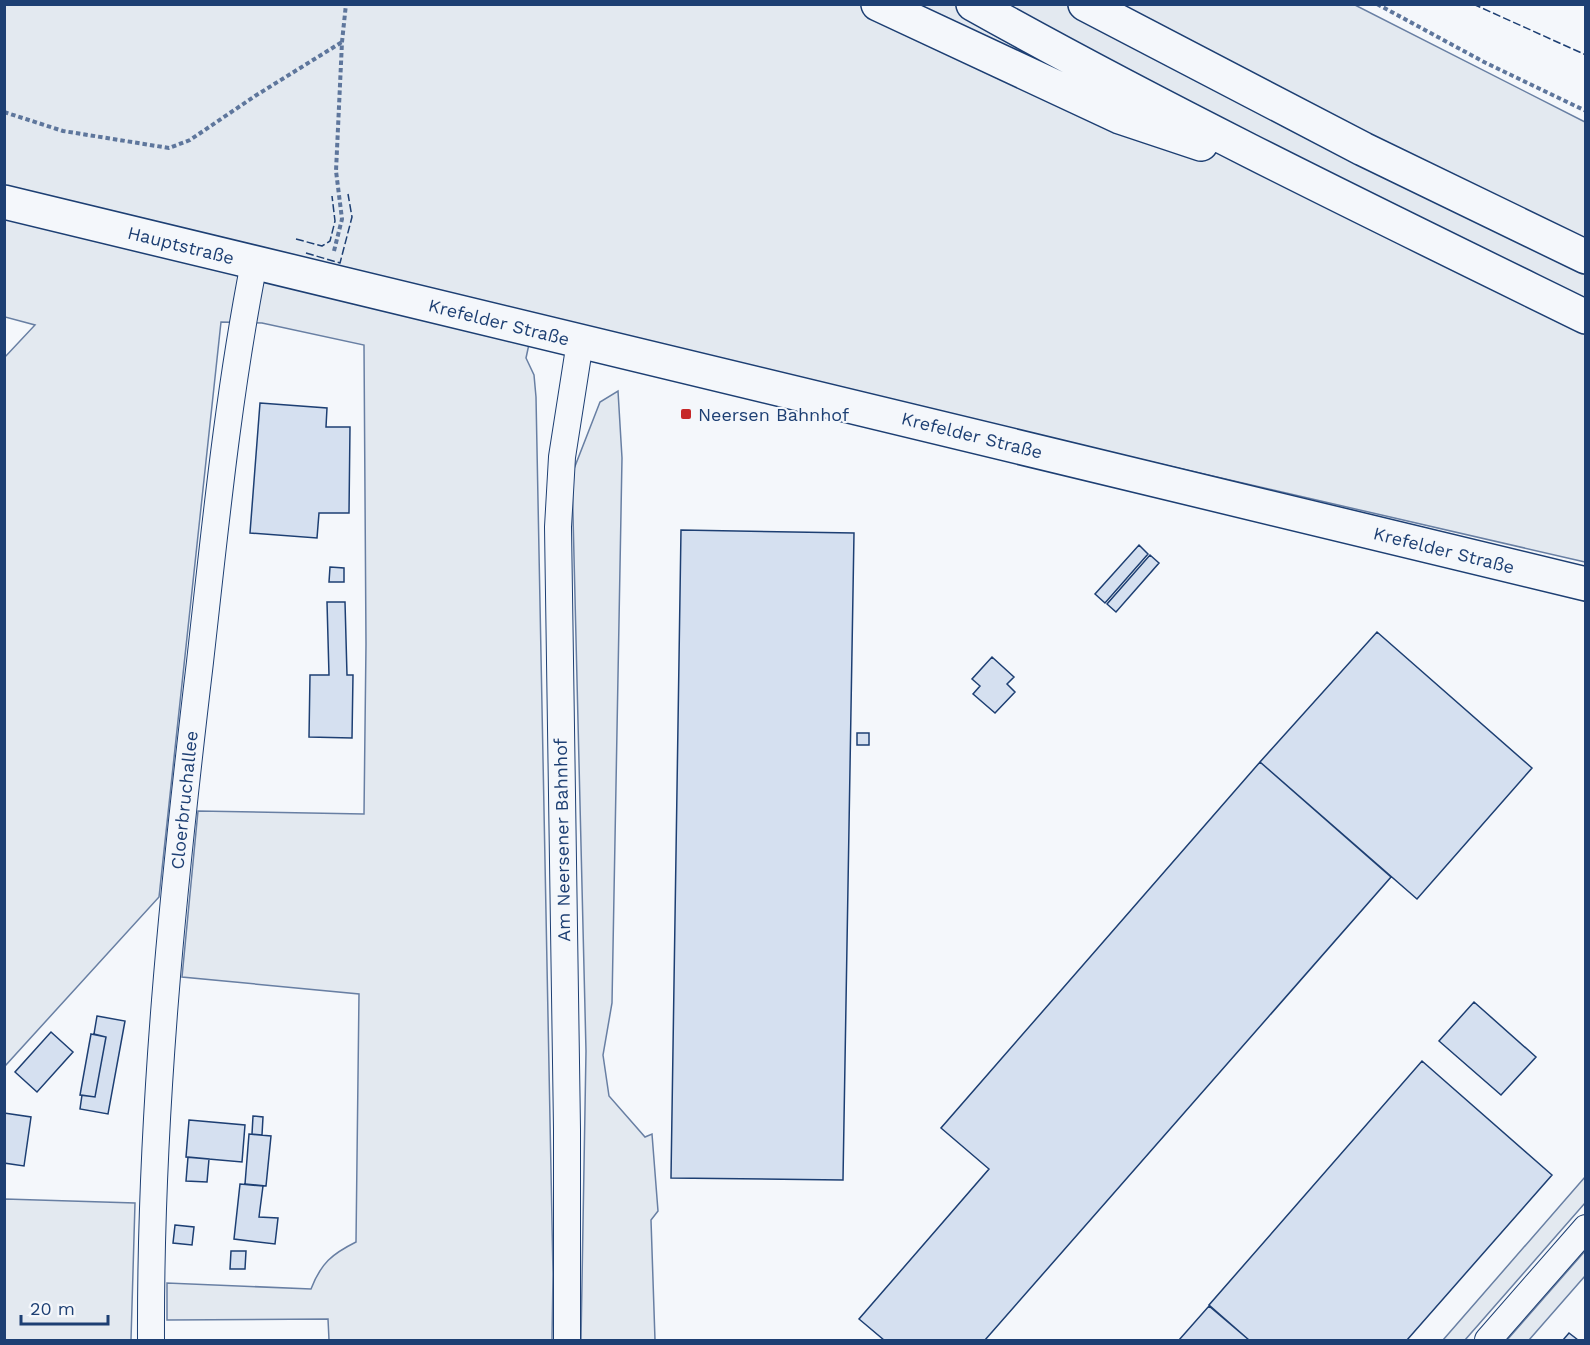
<svg xmlns="http://www.w3.org/2000/svg" width="1590" height="1345" font-family="'Work Sans',sans-serif">
  <rect width="100%" height="100%" fill="#f4f7fb"/>
  <!-- green -->
  <path fill="#e3e9f0" stroke="#687fa3" stroke-width="1.5" d="M5,5H1355L1585,122V562L628,341L534,321L526,358L534,375L536,397L553,1274L552,1340H329L328,1319L167,1320V1283L311,1289C321,1263 332,1254 356,1242L359,994L182,977L198,811L364,814L366,644L364,345L262,323L221,322L159,897L5,1066L4,358L35,325L5,317Z
    M618,391L622,458L612,1003L603,1055L609,1096L645,1137L652,1134L658,1211L651,1220L655,1340H581L586,1051L572,474L600,402Z
    M1585,1177V1203L1465,1340H1443Z
    M5,1199L135,1203L131,1340H5Z
    M1585,1251V1276L1529,1340H1507Z"/>
  <!-- building -->
  <path fill="#d5e0f0" stroke="#1d3f73" stroke-width="1.5" d="M260,403L327,408L326,427H350L349,513H319L317,538L250,533Z
    M681,530L854,533L843,1180L671,1178Z
    M1139,545L1148,554L1105,603L1095,594Z
    M1150,555L1159,563L1116,612L1107,604Z
    M330,567L344,568V582H329Z
    M327,602H345L347,675H353L352,738L309,737L310,675H329Z
    M1377,632L1532,768L1417,899L1260,762Z
    M992,657L1014,677L1007,684L1015,692L995,713L973,694L980,686L972,679Z
    M857,733H869V745H857Z
    M1260,762L1391,877L985,1340H884L859,1319L989,1169L941,1128Z
    M1474,1002L1536,1057L1501,1095L1439,1041Z
    M97,1016L125,1021L108,1114L80,1109L82,1095L95,1097L106,1037L94,1034Z
    M51,1032L73,1052L37,1092L15,1072Z
    M91,1034L106,1037L95,1097L80,1095Z
    M1422,1061L1552,1175L1407,1340H1249L1209,1305Z
    M4,1113L31,1117L24,1166L4,1163Z
    M253,1116L263,1117L262,1135L252,1134Z
    M189,1120L245,1125L242,1162L186,1157Z
    M249,1134L271,1136L266,1186L245,1184Z
    M188,1157L209,1159L207,1182L186,1181Z
    M240,1184L263,1186L259,1217L278,1218L275,1244L234,1239Z
    M175,1225L194,1227L192,1245L173,1243Z
    M231,1251H246L245,1269H230Z
    M1209,1306L1249,1340H1179Z
    M1569,1333L1578,1340H1563Z"/>
  <g fill="none" stroke-linecap="round" stroke-linejoin="round">
    <defs>
      <path id="street" d="M151,1340C150,1113 173,888 200,662C215,529 228,395 254,263
        M567,1340V1129L558,527L562,457L580,342
        M1488,1340L1586,1228"/>
      <path id="secondary" d="M4,202L1586,584"/>
      <path id="highway" d="M878,4L1120,117L1201,144
        M973,4C1173,116 1380,216 1586,317
        M1085,4L1363,149L1586,257"/>
    </defs>
    <!-- street casing -->
    <use href="#street" stroke="#1d3f73" stroke-width="28"/>
    <!-- secondary casing -->
    <use href="#secondary" stroke="#1d3f73" stroke-width="36"/>
    <!-- highway casing -->
    <use href="#highway" stroke="#1d3f73" stroke-width="36"/>
    <!-- path -->
    <path stroke="#5e769c" stroke-width="4" stroke-dasharray="4.5 3" stroke-linecap="butt" d="M1377,4L1484,62L1586,111
      M4,112L63,131L169,148L190,140L255,96L342,42
      M334,251L342,219L336,171L342,42L346,4"/>
    <!-- street -->
    <use href="#street" stroke="#f4f7fb" stroke-width="26"/>
    <!-- secondary -->
    <use href="#secondary" stroke="#f4f7fb" stroke-width="33"/>
    <!-- highway -->
    <use href="#highway" stroke="#f4f7fb" stroke-width="33"/>
    <!-- fence -->
    <path stroke="#1d3f73" stroke-width="1.5" stroke-dasharray="8 3" stroke-linecap="butt" d="M1473,4L1586,55
      M296,239L322,246L330,241L335,221L332,196
      M306,253L340,263L352,217L348,194"/>
  </g>
  <!-- markers -->
  <rect fill="#c62828" stroke="#f4f7fb" stroke-width="2" x="680" y="408" width="12" height="12" rx="3"/>
  <g text-anchor="middle" dominant-baseline="central" stroke-width="4.5" stroke-linejoin="round" paint-order="stroke">
    <!-- street labels -->
    <g font-size="18" fill="#1d3f73" stroke="#f4f7fb">
      <text transform="translate(181 245) rotate(14)">Hauptstraße</text>
      <text transform="translate(499 322) rotate(14)">Krefelder Straße</text>
      <text transform="translate(972 435) rotate(14)">Krefelder Straße</text>
      <text transform="translate(1444 550) rotate(14)">Krefelder Straße</text>
      <text transform="translate(184 800) rotate(-84)">Cloerbruchallee</text>
      <text transform="translate(562 840) rotate(-91)">Am Neersener Bahnhof</text>
    </g>
    <!-- poi labels -->
    <g font-size="18" fill="#1d3f73" stroke="#f4f7fb" text-anchor="start">
      <text x="698" y="414">Neersen Bahnhof</text>
    </g>
  </g>
  <!-- border -->
  <rect width="1590" height="1345" fill="none" stroke="#1d3f73" stroke-width="12"/>
  <!-- scale -->
  <path d="M21 1315v9h87v-9" fill="none" stroke="#1d3f73" stroke-width="3"/>
  <text x="30" y="1315" font-size="18" fill="#1d3f73" stroke="#f4f7fb" stroke-width="4.5" paint-order="stroke">20 m</text>
</svg>
